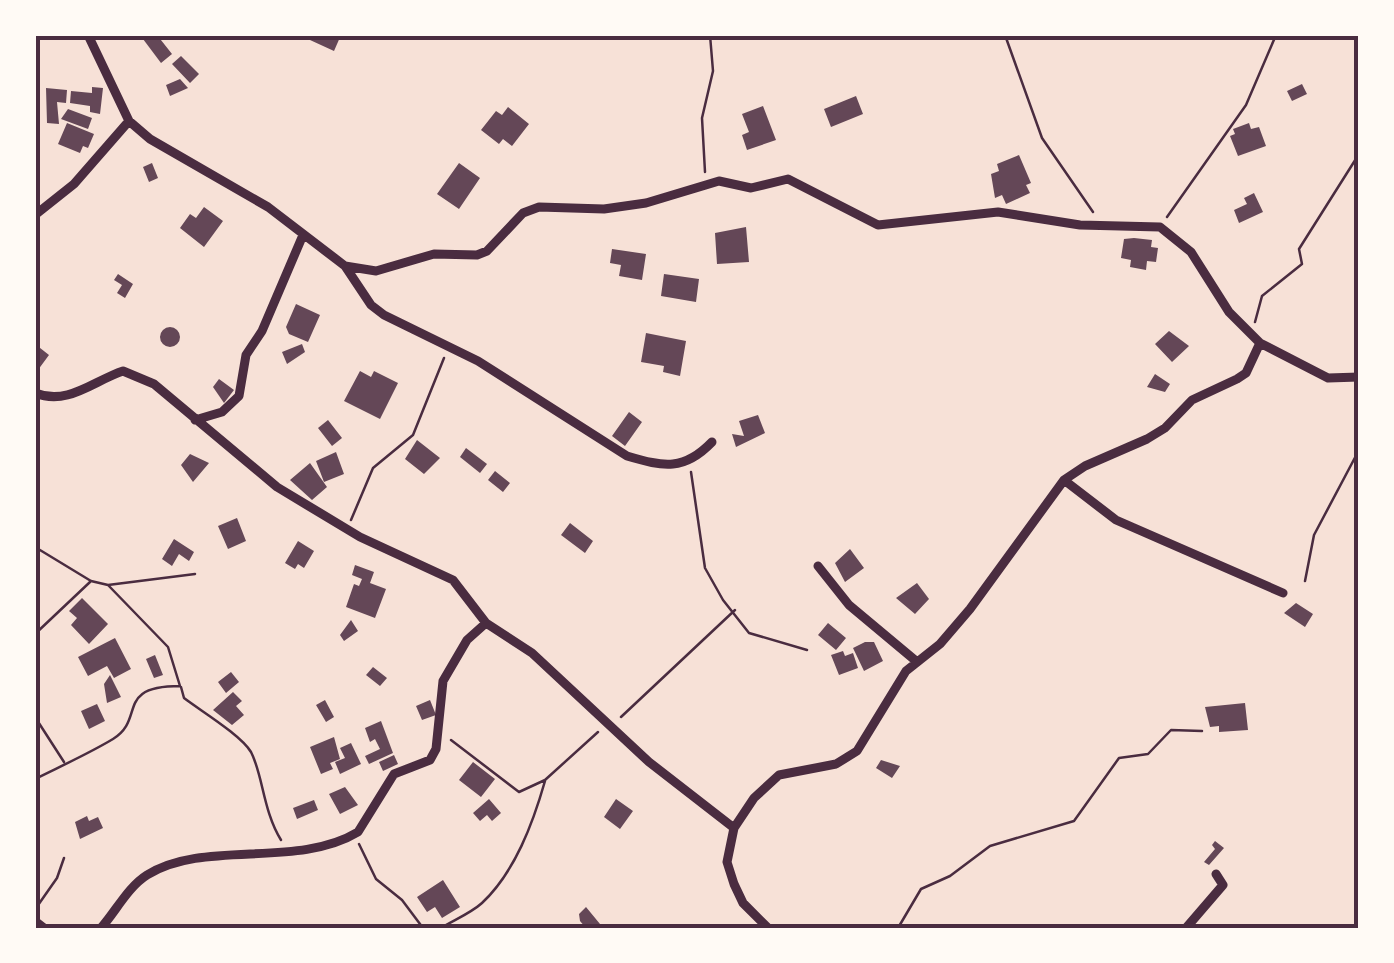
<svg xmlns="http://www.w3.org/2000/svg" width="1394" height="963" font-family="Quicksand,sans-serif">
  <rect width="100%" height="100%" fill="#f7e1d7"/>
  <!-- building -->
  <path fill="#644757" d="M149,35H157L172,54L161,63L143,39Z
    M312,35H341L334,51L310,40Z
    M181,56L199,74L190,83L172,64Z
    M180,79L188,88L170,96L166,85Z
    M1302,84L1307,94L1292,101L1287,91Z
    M92,87L103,88L100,114L90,112V106L70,103L71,91L92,93Z
    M46,88L67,90L66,103L57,102L59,124L47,123Z
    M856,96L863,114L831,127L824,109Z
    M763,106L776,140L747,150L742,135L749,132L742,114Z
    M508,107L529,124L512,146L503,139L499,144L481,130L496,111L502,115Z
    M68,109L92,118L88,129L61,119Z
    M67,123L94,134L88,148L83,146L80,153L58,144Z
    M1249,123L1251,129L1259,127L1266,146L1238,156L1230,136L1235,134L1233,129Z
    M1019,155L1031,183L1026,185L1030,193L1006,204L1002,195L995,198L991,174L999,171L997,164Z
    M152,163L158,178L149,182L143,167Z
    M459,163L480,178L459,209L437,194Z
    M1254,193L1263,212L1239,223L1234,210L1247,204L1244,198Z
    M204,207L223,221L204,247L180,228L190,214L196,218Z
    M746,227L749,262L717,264L715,233Z
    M1134,238L1152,240L1151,247L1158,248L1156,262L1147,261L1146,270L1130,267L1131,260L1121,258L1124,239Z
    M612,249L646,254L642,280L619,276L621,265L610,263Z
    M118,274L133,284L125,298L117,293L122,285L114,280Z
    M664,274L699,279L696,302L661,296Z
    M296,304L320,315L308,342L289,334L286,327Z
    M160 337a10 10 0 1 1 20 0a10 10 0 1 1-20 0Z
    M1169,331L1189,346L1172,362L1155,344Z
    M646,333L686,341L680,376L663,372L664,366L641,362Z
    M35,344L49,355L35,374Z
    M302,344L305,352L287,364L282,352Z
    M360,371L371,377L374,371L398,383L380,419L344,401Z
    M1155,374L1170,384L1165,392L1147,387Z
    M219,379L234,390L224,403L213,387Z
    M629,412L642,422L625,446L612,436Z
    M758,415L765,433L736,447L732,434L744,436L739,421Z
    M328,420L342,438L332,446L318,428Z
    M417,440L440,458L424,474L405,459Z
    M466,448L487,464L480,473L460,457Z
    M336,452L344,474L324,482L316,461Z
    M190,454L209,463L193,482L181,465Z
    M310,463L327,487L312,500L290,480Z
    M495,471L510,483L503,492L488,480Z
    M237,518L246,541L228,549L218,526Z
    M570,523L593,541L585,553L561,535Z
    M174,539L194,552L189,561L179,554L172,566L162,559Z
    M298,541L314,551L304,568L298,564L295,569L285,563Z
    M850,549L864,568L845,582L835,563Z
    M355,565L374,572L370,583L386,589L375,618L346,607L354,584L359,586L362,579L352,575Z
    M917,583L929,599L915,614L896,598Z
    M82,598L108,624L89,644L71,625L77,618L69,611Z
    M1296,603L1313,614L1305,627L1284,613Z
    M351,620L358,631L344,641L340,635Z
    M828,623L846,638L836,650L818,635Z
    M115,638L131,669L114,678L107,666L88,676L78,657Z
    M865,642H874L883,661L864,671L853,648Z
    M843,651L845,656L853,653L858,668L839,675L831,655Z
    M155,655L163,675L154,678L146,659Z
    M373,667L387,678L380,686L366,675Z
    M231,672L239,682L226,693L218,682Z
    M110,675L121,697L107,703L104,684Z
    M233,692L242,701L236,706L244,715L232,725L213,710Z
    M325,700L334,717L326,722L316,705Z
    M430,700L436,715L422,720L416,706Z
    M1245,703L1248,730L1219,732V726L1210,727L1205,707Z
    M97,704L105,721L89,729L81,711Z
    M381,721L393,753L369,764L365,756L380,749L375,739L370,742L365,728Z
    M334,737L340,759L330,763L333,769L321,774L310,747Z
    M351,743L361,764L340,774L335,762L345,758L340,748Z
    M394,755L398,764L383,771L379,762Z
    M881,760L900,766L892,778L876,768Z
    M473,762L495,779L481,797L459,780Z
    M345,787L358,805L340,814L329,794Z
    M489,799L501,813L492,821L487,815L480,821L473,813Z
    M616,799L633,811L620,829L604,817Z
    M314,800L318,810L297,819L293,808Z
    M87,816L89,821L98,817L103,828L80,839L75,822Z
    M1215,841L1224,848L1209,865L1204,862L1215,849L1212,845Z
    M443,880L460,907L442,918L435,907L427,912L417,897Z
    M586,907L600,924L596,928H586L580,921L579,914Z"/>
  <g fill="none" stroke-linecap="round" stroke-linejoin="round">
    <!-- path -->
    <path stroke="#4a2c40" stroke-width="2.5" d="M1005,35L1042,138L1093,212
      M705,172L702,118L713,71L710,35
      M1167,217L1246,105L1276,35
      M1255,322L1262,296L1302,264L1299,249L1359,154
      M691,472L705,568L723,600L749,633L807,650
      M351,520L373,468L413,435L444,358
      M35,547L91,581L108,585L195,574
      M1305,581L1314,535L1359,450
      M35,634L90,582
      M181,687L184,698C201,711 241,735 251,752C263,775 263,811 281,840
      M35,717L64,762
      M621,717L735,610
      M451,740L519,792L545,780L598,732
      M35,779C61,766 88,754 113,739C146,719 114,686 180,686L168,647L108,585
      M359,844L376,879L402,900L423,928
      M36,908L57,878L64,858
      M441,928C454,920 471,913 482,903C515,872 533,823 545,781
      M898,928L921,889L950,876L990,846L1074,821L1119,758L1148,754L1171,730L1202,731"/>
    <!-- minor -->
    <path stroke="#4a2c40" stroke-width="9" d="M88,35L129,121L150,139L268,207L345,266L376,271L434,254L477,255L487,251L523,213L539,207L604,209L646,203L719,181L751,188L788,179L878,225L998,212L1080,225L1160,227L1191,252L1229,312L1260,343
      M35,215L74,184L129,121
      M345,266L371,305L384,315L478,361L627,456C664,467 684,471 712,442
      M35,393C68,406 93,381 123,371L154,384L277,487L360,537L453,580L486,623L532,653L649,762L734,828
      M195,420L222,412L239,396L246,355L262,331L303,235
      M1064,480L1116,520L1283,593
      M818,566L849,605L916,661
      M35,921L44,928
      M101,928C116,911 128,887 147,875C204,839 297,869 358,832L394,774L430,760L436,749L443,681L467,640L486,623
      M768,928L743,903L734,884L727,862L734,828L754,798L779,775L836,764L857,751L906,671L940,644L970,609L1064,480L1085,466L1147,439L1165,428L1192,400L1237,379L1246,373L1260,343L1328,378L1359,377
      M1186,928L1223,885L1216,874"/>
  </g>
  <!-- border -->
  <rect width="1394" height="963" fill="none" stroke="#fffaf5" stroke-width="75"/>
  <rect x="38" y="38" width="1318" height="888" fill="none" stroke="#4a2c40" stroke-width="4"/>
</svg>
